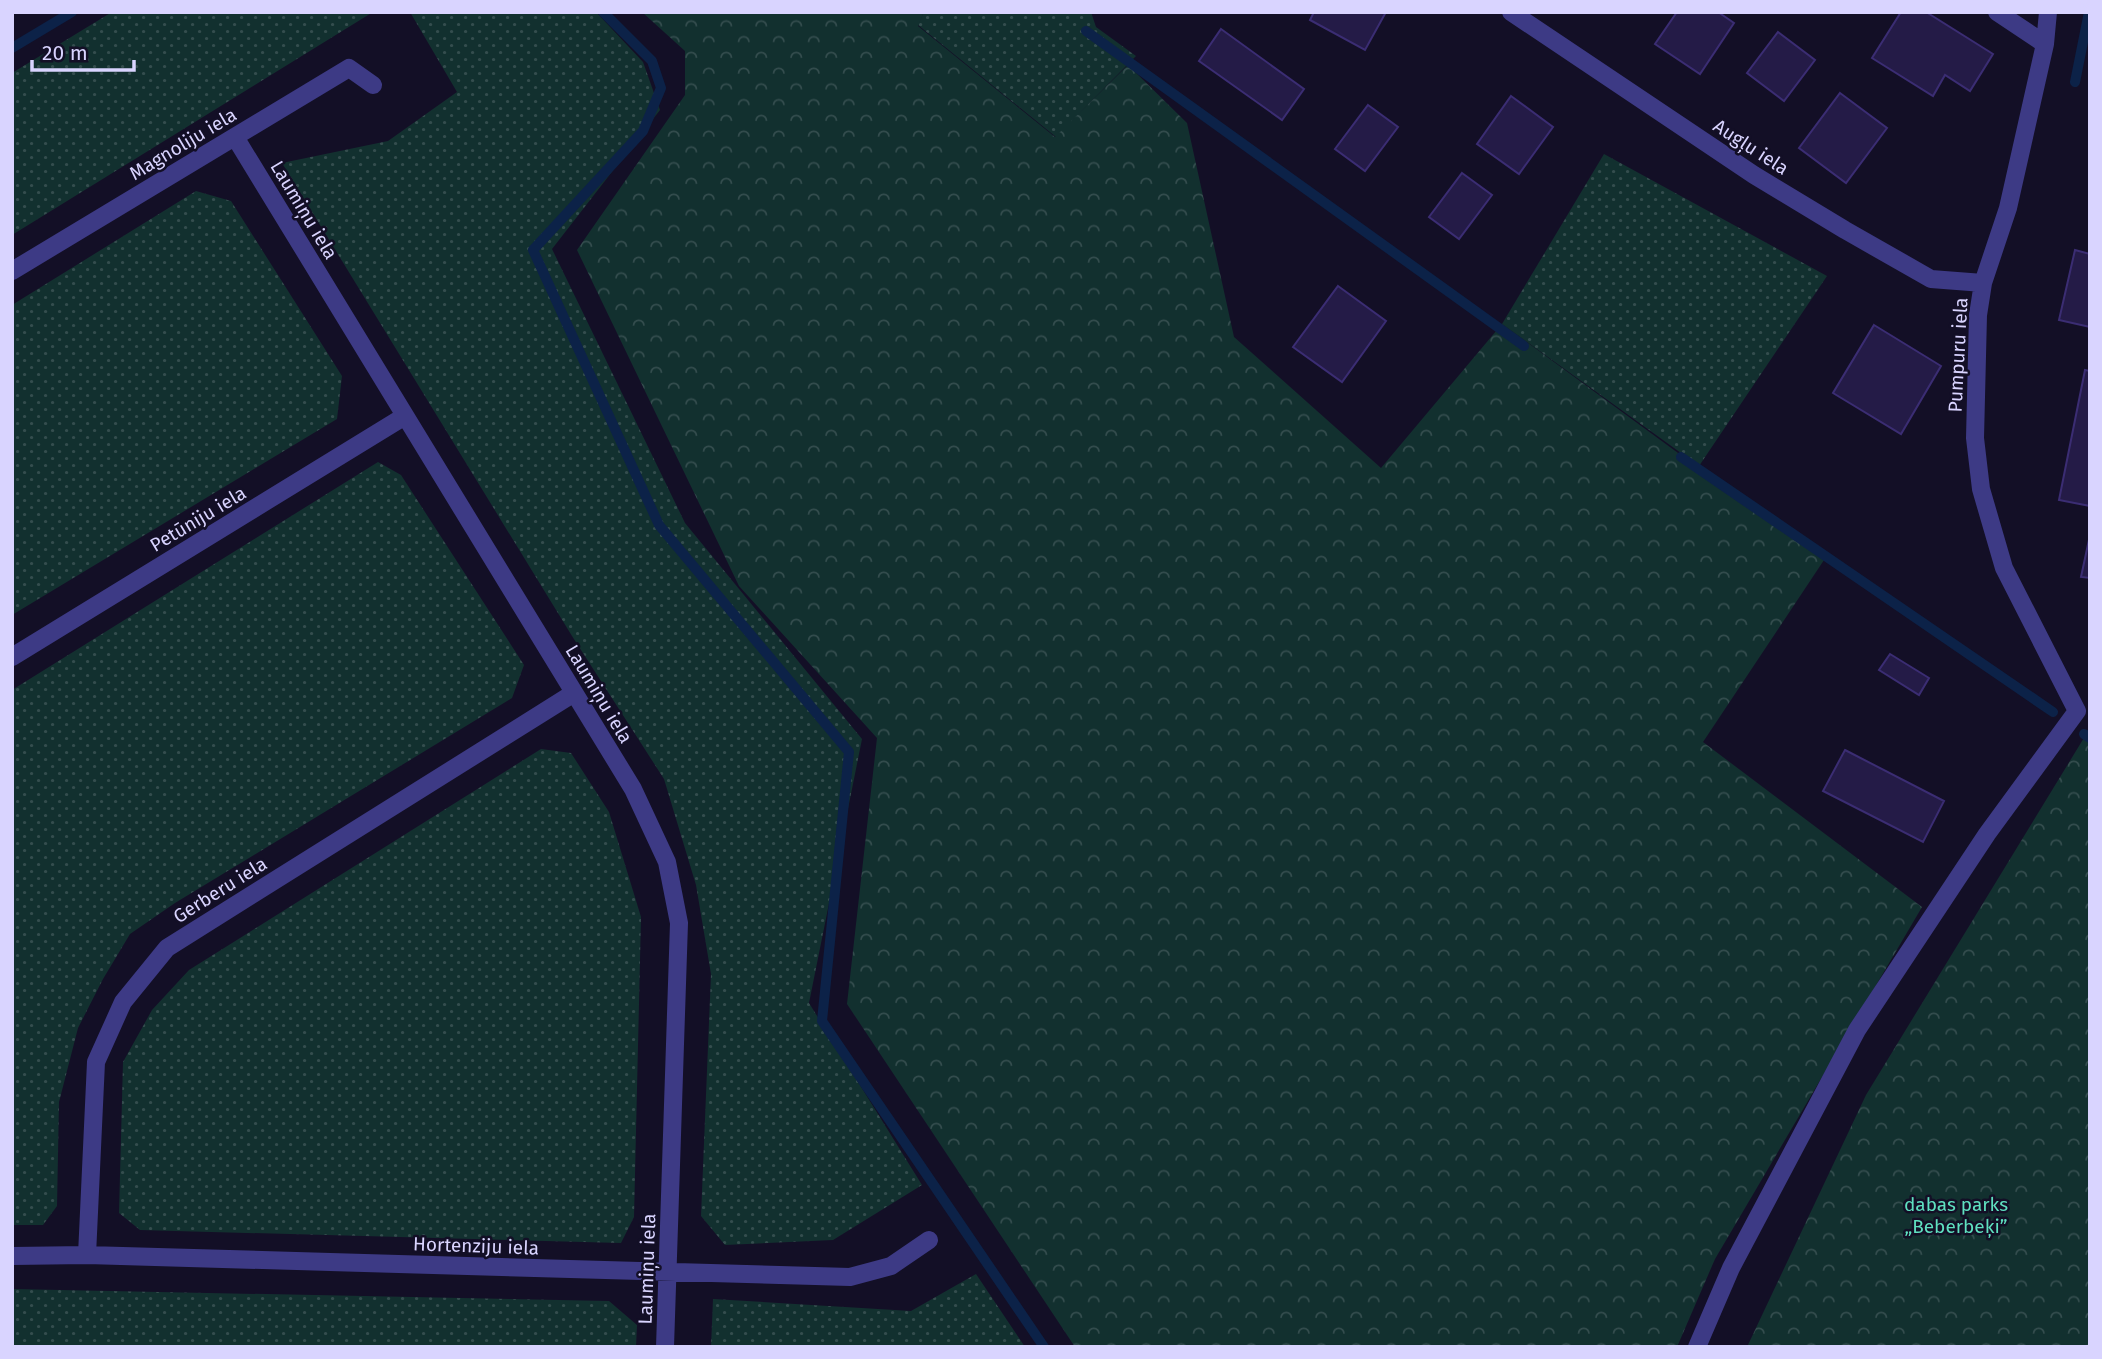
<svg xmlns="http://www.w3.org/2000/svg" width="2102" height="1359" font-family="'Fira Sans',sans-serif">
  <defs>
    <pattern id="grass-dots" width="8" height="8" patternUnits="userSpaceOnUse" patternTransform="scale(1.75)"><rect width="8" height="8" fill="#12302f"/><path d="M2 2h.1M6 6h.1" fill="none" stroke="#344d4e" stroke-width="1.8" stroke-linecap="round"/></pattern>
    <pattern id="forest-crowns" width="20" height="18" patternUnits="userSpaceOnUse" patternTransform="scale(1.75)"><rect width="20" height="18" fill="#12302f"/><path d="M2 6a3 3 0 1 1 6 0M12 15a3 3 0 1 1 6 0" fill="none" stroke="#344d4e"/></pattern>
  </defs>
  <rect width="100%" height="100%" fill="#130f26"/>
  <!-- grass -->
  <path fill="url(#grass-dots)" d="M112,12H373L12,235V73Z
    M410,12H596L643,62L660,110L552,249L685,523L862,739L809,1003L922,1185L833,1240L725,1245L701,1216L711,974L696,885L664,779L572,636L282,163L388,141L457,92Z
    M924,12H1091L1096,27L1136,56L1056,137L918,25Z
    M1604,154L1827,276L1699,466L1502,324Z
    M196,191L231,201L342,376L337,419L12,615V305Z
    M378,462L401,475L524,665L512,698L175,903L130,934L103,979L78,1028L59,1102L57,1206L43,1225H12V690Z
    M541,749L571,753L609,812L641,917L634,1217L621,1243L140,1230L119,1213L123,1062L152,1010L189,970Z
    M976,1274L1025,1347H711L713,1299L911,1311Z
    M12,1289L609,1301L637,1325L636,1347H12Z"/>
  <!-- forest -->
  <path fill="url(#forest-crowns)" d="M642,12H924L918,26L1055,137L1128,65L1187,123L1234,337L1381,468L1502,324L1824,560L1703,742L1922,907L1715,1259L1677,1347H1075L847,1004L877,738L739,586L577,250L685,95V51Z
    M2090,728V1347H1747L1866,1095Z"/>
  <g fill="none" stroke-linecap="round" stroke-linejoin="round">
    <!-- stream -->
    <path stroke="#0c2248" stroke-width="10" d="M603,12L652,61L661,88L643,131L533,250L659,525L849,752L822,1021L1044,1347
      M1086,31L1524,346
      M12,48L72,12
      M2075,82L2089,12
      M1681,457L2053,712
      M2084,734L2090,738"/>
  </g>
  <!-- building -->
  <path fill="#241b47" stroke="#3b2d73" stroke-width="2" d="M1314,12H1386L1365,50L1310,20Z
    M1677,12H1718L1734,23L1700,74L1655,44Z
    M1901,12H1926L1993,54L1970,91L1945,75L1933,96L1872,58Z
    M1221,29L1304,89L1282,120L1199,61Z
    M1778,32L1815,60L1784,101L1747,73Z
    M1840,93L1887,128L1846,183L1799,148Z
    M1511,96L1553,127L1519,174L1477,144Z
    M1368,105L1398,127L1365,171L1335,149Z
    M1462,173L1492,195L1459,239L1429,217Z
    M2075,250L2090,254V327L2059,320Z
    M1338,286L1386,321L1342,382L1293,347Z
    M1874,325L1941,366L1901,434L1833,393Z
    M2085,370L2090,371V506L2059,500Z
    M2090,535V578L2081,577Z
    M1890,654L1929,678L1919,695L1879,670Z
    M1845,750L1944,801L1923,842L1823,791Z"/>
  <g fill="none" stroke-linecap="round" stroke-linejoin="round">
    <!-- minor -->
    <path stroke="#3d3a85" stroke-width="18" d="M1511,12L1754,175L1845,230L1931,279L1983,283
      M1997,12L2045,44
      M235,137L633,789L667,862L679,923L665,1347
      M12,271L349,68L373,85
      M12,657L405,416
      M87,1255L96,1062L123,1002L167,948L574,693
      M12,1256L87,1255L850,1277L891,1266L929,1240
      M1697,1347L1731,1268L1857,1030L1987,834L2077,711L2004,568L1981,489L1975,438L1978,315L1983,283L2008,208L2045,44L2048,12"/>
  </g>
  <g text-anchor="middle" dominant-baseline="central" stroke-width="5" stroke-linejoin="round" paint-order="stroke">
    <!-- street labels -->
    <g font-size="19" fill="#d9d4ff" stroke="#130f26">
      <text transform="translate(183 144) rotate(-31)">Magnoliju iela</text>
      <text transform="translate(1751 147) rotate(33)">Augļu iela</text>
      <text transform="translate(304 210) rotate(59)">Laumiņu iela</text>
      <text transform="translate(1958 355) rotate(-87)">Pumpuru iela</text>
      <text transform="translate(198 519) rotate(-31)">Petūniju iela</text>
      <text transform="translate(599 694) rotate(59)">Laumiņu iela</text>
      <text transform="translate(220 890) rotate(-32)">Gerberu iela</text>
      <text transform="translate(476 1246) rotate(2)">Hortenziju iela</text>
      <text transform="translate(647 1269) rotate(-88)">Laumiņu iela</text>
    </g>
    <!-- park labels -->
    <g font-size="19" fill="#5fe0c0" stroke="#130f26">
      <text x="1956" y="1204">dabas parks<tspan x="1956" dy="22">„Beberbeķi”</tspan></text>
    </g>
  </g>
  <!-- border -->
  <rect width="2102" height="1359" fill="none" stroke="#d9d4ff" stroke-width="28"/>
  <!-- scale -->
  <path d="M32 60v10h102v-10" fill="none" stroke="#d9d4ff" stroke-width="3.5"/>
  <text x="42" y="60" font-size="21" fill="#d9d4ff" stroke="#130f26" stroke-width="5" paint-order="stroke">20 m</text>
</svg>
